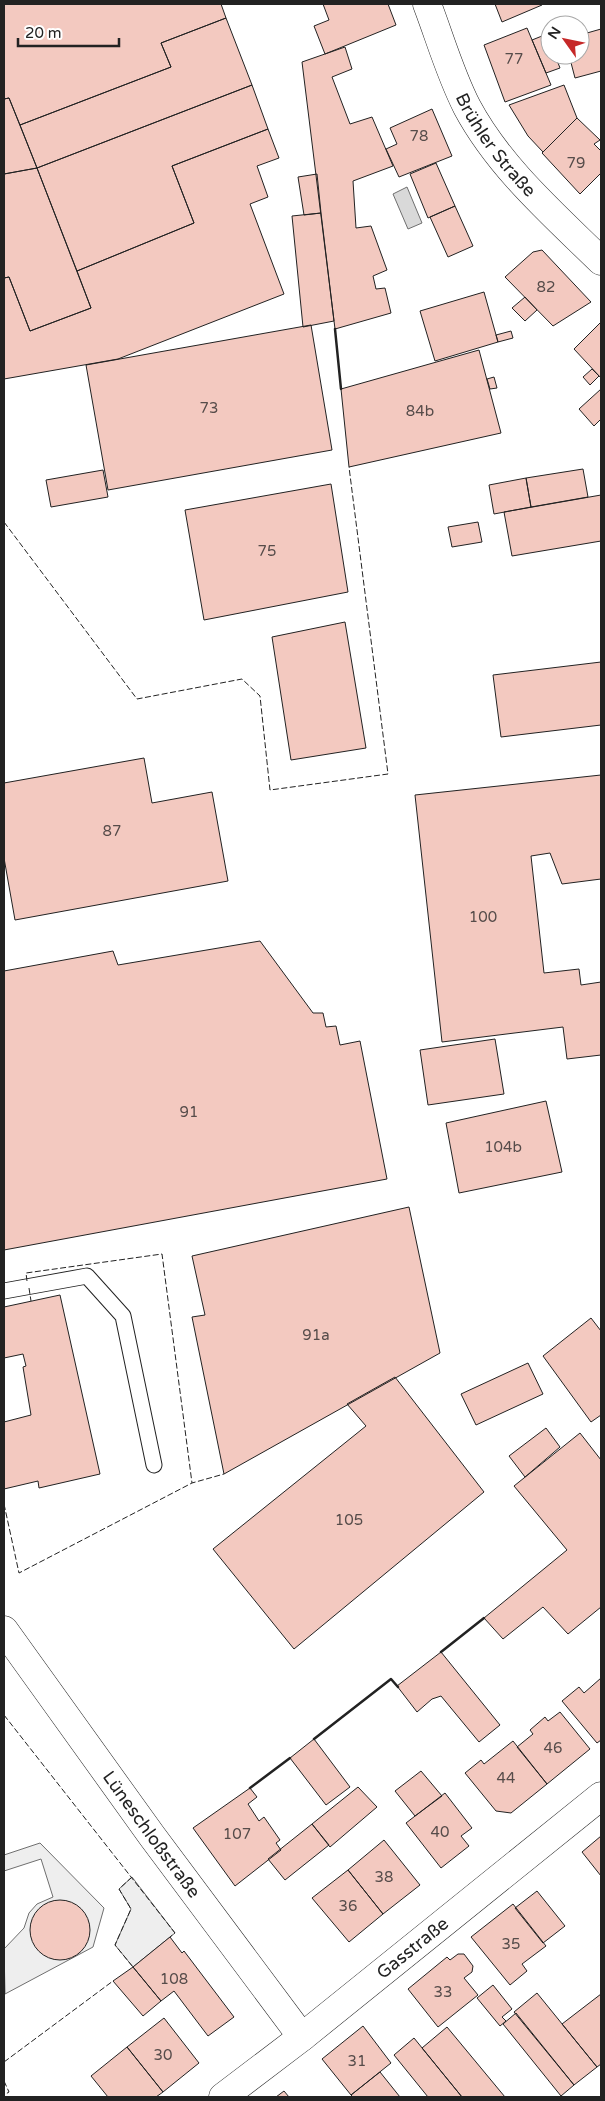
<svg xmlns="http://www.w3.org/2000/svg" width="605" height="2101" font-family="'Varela Round',sans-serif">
  <rect width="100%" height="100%" fill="#fff"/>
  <!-- green -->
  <path fill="#eee" stroke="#6f6f6f" d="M40,1843L104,1908L93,1947L5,1994L4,1949L24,1928L29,1913L37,1904L53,1897L41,1859L4,1871V1855Z
    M132,1877L175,1933L133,1967L115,1945L131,1909L119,1889Z"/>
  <!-- water -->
  <path fill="#d9d9d9" stroke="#6f6f6f" d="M407,187L422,223L408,229L393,194Z"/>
  <!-- building -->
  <path fill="#f3c9c0" stroke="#222" d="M4,4H221L226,18L161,43L171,67L20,125L9,98L4,99Z
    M323,4H388L396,25L325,54L314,26L329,20Z
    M495,4H541L542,5L502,22Z
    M226,18L252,85L37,168L20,125L171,67L161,43Z
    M527,28L551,85L505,102L484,45Z
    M601,29V71L575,78L569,55H580V35Z
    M547,34L550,43V55H555L560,68L546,73L532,40Z
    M345,47L352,69L332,77L350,124L372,117L393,166L353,181L356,228L371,226L387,270L373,276L376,289L385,288L391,313L335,329L302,62Z
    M252,85L268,129L172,166L194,223L77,271L37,168Z
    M564,85L577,118L543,152L528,136L509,105Z
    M9,98L37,168L4,174V99Z
    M432,109L452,156L399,177L386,149L397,144L390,128Z
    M577,118L600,140L594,144L601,151V173L580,194L542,153Z
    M268,129L279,158L257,166L268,197L250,204L284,294L118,359L4,379V278L9,277L30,331L91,308L77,271L194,223L172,166Z
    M436,163L455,206L428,218L410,174Z
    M37,168L91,308L30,331L9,277L4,278V174Z
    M317,174L321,213L304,215L298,177Z
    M455,206L473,246L448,257L430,217Z
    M321,213L334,321L303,327L292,216Z
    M542,250L591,302L553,326L505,277L533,252Z
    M484,292L498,342L435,361L420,311Z
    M525,297L537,310L525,321L512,308Z
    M601,322V378L574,349Z
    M311,325L332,450L108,490L86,365Z
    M511,331L513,338L498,342L496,335Z
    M479,350L501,433L349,467L341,389Z
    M592,369L599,376L590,385L583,377Z
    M494,377L497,388L490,389L487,379Z
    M601,389V419L594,426L579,409Z
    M583,469L588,497L531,507L526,478Z
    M103,470L108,497L51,507L46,480Z
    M526,478L531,507L494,514L489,485Z
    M331,484L348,592L204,620L185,510Z
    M601,495V541L512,556L504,512Z
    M478,522L482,542L452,547L448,527Z
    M345,622L366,748L291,760L272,637Z
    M601,662V725L501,737L493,675Z
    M144,758L152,803L212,792L228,881L15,920L4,858V783Z
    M601,775V879L562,884L550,853L531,856L544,973L579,969L581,985L601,982V1055L567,1059L563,1027L442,1042L415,795Z
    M260,941L313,1013H323L326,1027L336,1026L340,1045L360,1041L387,1179L4,1250V971L113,951L118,965Z
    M495,1039L504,1094L428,1105L420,1050Z
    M546,1101L562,1172L459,1193L446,1123Z
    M409,1207L440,1353L224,1474L192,1317L205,1315L192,1256Z
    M60,1295L100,1474L39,1488L38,1481L4,1489V1422L31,1415L23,1367L26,1366L23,1354L4,1358V1307Z
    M591,1318L601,1331V1415L591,1422L543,1356Z
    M528,1363L543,1394L476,1425L461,1394Z
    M395,1377L484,1492L294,1649L213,1549L366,1426L347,1404Z
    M546,1428L560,1447L525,1477L509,1456Z
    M580,1433L601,1460V1607L568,1634L543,1607L503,1639L484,1618L567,1550L514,1486Z
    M441,1652L500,1725L479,1742L441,1696L432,1699L417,1712L397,1686Z
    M601,1678V1740L597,1743L562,1701L579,1687L584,1693Z
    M560,1712L590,1749L547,1784L517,1747L533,1734L530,1730L545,1717L548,1721Z
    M314,1739L350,1787L326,1805L290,1758Z
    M513,1741L547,1784L511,1813L496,1811L465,1773L481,1760L484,1764Z
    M421,1771L442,1796L415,1816L395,1791Z
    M358,1787L377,1807L330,1847L312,1824Z
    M250,1788L257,1797L248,1804L259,1821L264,1817L280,1840L276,1843L281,1850L235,1886L193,1828Z
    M445,1793L472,1828L461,1836L469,1846L441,1868L406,1823Z
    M312,1824L329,1845L285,1880L268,1859Z
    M601,1836V1876L582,1852Z
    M384,1840L420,1885L383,1914L348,1870Z
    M348,1870L383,1914L349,1942L312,1898Z
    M537,1891L565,1926L543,1943L515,1908Z
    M30 1930a30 30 0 1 1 60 0a30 30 0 1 1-60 0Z
    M513,1904L546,1946L522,1964L527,1971L510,1985L471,1937Z
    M170,1937L182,1953L184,1951L234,2017L208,2036L174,1991L161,2001L133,1967Z
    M458,1954H464L473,1966L472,1972L464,1978L478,1995L438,2027L408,1989L447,1957L450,1960Z
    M133,1967L161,2001L143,2016L113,1981Z
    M493,1985L512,2009L502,2017L506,2021L500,2026L477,1998Z
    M537,1993L597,2067L574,2085L514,2012Z
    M601,1994V2064L597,2067L562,2024Z
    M516,2013L574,2085L561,2096L503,2024Z
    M164,2018L199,2063L163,2092L127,2047Z
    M363,2026L391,2063L351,2095L322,2059Z
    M447,2027L505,2097H462L422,2048Z
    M414,2038L440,2070L462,2097H428L394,2055Z
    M127,2047L163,2092L156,2097H108L91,2076Z
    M380,2072L400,2097H353L351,2095Z
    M284,2091L289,2097H276Z"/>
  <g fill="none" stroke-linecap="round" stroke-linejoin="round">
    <defs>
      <path id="lane" d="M4,1291L87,1276L123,1316L154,1465"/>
      <g id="street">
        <path id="s1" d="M4,1630L152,1836L302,2037"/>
        <path id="s2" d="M223,2097L302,2037L601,1796"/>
      </g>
      <g id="secondary">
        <path id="s3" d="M427,4C440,38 450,74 467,107C499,167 553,214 601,261"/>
      </g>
    </defs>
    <!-- lane casing -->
    <use href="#lane" stroke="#222" stroke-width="17"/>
    <!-- street casing -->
    <use href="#street" stroke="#222" stroke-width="29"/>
    <!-- secondary casing -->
    <use href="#secondary" stroke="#222" stroke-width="29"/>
    <!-- lane -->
    <use href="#lane" stroke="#fff" stroke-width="15"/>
    <!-- street -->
    <use href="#street" stroke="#fff" stroke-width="28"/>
    <!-- secondary -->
    <use href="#secondary" stroke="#fff" stroke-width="28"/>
    <!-- fence -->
    <path stroke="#222" stroke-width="1" stroke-dasharray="6 2.5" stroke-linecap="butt" d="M4,522L137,699L242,679L260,696L270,790L388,774L349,467
      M27,1281L26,1273L162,1254L192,1483L224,1474
      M29,1288L31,1301
      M4,1504L19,1573L192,1483
      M4,1715L175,1933L170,1937
      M132,1877L119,1889L131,1909L115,1945L133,1967
      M4,2062L113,1981
      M4,2081L9,2092L4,2095"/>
    <!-- wall -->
    <path stroke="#222" stroke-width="2.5" d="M335,329L341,389
      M441,1652L484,1618
      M314,1739L391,1679L398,1687
      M250,1788L290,1758"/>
  </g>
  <g text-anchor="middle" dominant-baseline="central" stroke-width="4" stroke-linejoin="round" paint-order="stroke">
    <!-- number labels -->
    <g font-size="15" fill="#564c4a">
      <text x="514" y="59">77</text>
      <text x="419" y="136">78</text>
      <text x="576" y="163">79</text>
      <text x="546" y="287">82</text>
      <text x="209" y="408">73</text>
      <text x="420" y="411">84b</text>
      <text x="267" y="551">75</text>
      <text x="112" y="831">87</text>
      <text x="483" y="917">100</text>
      <text x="189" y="1112">91</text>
      <text x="503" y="1147">104b</text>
      <text x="316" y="1335">91a</text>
      <text x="349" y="1520">105</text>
      <text x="553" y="1748">46</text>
      <text x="506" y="1778">44</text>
      <text x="440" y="1832">40</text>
      <text x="237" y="1834">107</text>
      <text x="384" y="1877">38</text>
      <text x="348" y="1906">36</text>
      <text x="511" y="1944">35</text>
      <text x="174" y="1979">108</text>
      <text x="443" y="1992">33</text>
      <text x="163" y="2055">30</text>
      <text x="357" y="2061">31</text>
    </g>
    <!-- street labels -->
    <g font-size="18" fill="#222" stroke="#fff">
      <text stroke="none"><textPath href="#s3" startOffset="158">Brühler Straße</textPath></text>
      <text stroke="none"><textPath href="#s1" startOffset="252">Lüneschloßstraße</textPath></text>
      <text stroke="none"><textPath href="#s2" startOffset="241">Gasstraße</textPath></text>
    </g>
  </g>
  <!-- border -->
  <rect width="605" height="2101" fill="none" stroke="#222222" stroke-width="10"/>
  <!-- north arrow -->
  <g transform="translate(565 40) rotate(303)"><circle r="24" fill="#ffffff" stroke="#a7a7a7"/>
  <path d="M0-4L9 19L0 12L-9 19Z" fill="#c62828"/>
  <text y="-8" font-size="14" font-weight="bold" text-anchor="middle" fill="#222222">N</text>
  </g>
  <!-- scale -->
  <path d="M18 38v8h101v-8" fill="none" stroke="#222222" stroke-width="2.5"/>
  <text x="25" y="38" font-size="15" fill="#222222" stroke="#ffffff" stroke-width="4" paint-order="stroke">20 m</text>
</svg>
